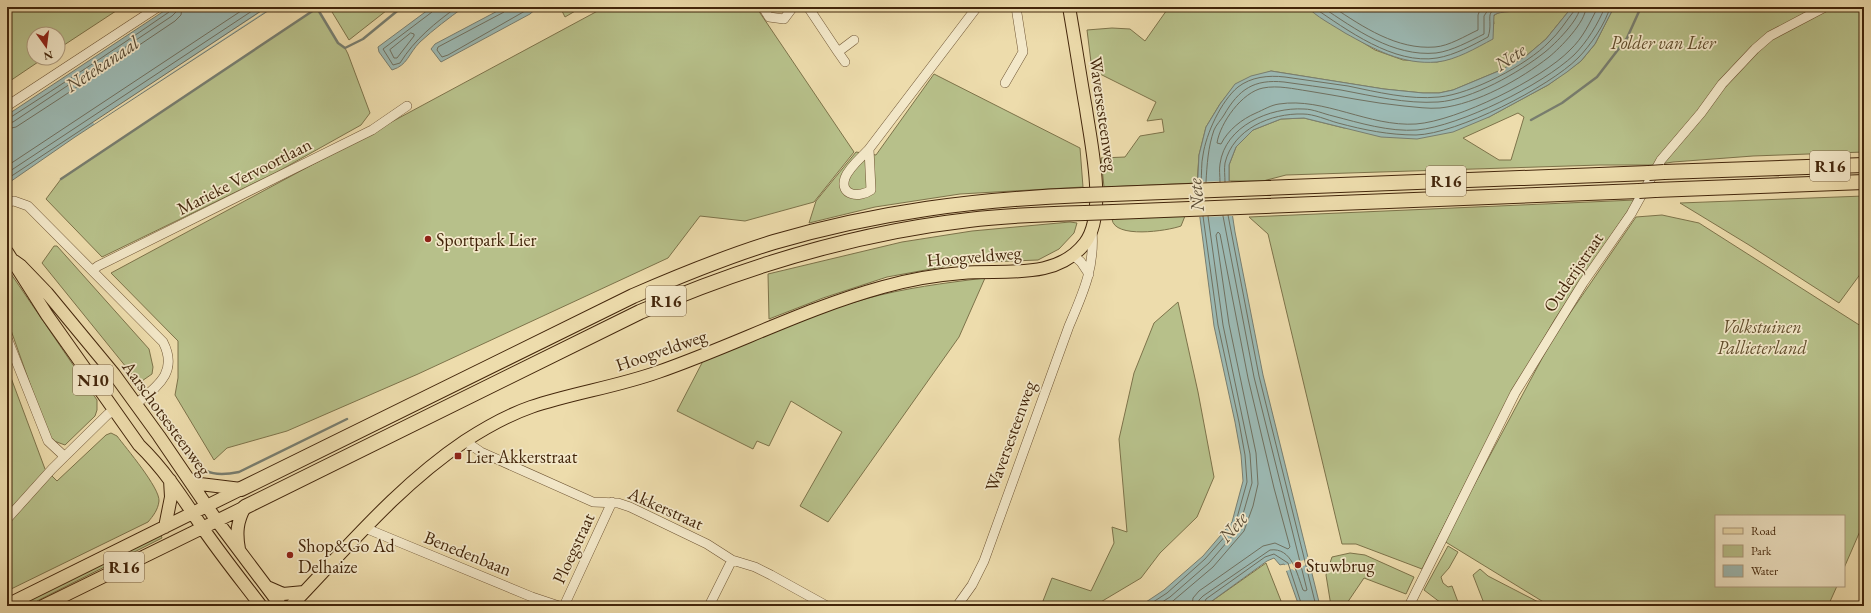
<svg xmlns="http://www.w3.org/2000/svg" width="1871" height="613" font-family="'EB Garamond',serif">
  <rect width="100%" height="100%" fill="#eddcac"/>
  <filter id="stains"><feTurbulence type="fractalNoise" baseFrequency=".005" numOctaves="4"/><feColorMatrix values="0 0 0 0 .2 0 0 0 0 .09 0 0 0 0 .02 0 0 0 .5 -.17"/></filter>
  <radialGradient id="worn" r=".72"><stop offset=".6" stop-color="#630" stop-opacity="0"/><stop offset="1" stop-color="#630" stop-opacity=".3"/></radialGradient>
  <!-- green -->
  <path fill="#b7c08a" stroke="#7d734a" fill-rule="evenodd" d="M7,7H122L58,49V34H34V58H44L7,83Z
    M329,7H391L349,40Z
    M560,7H582L565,17Z
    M605,7H756L854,152L814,202L745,221L700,216L668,258L418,374L287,431L227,448L214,460L175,395L178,378V341L111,273Z
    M1169,7H1308L1326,20L1375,50L1403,60L1437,62L1452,58L1494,24L1493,17C1499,8 1513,14 1521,7H1572L1546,39L1526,56L1501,70L1453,90L1439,93H1423L1384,89L1271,71L1235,85L1220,104L1206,127L1199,155L1197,183L1104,187L1101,158L1125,157L1140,136L1164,132L1162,119L1147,121L1156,102L1092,70L1087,30L1112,28L1130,29L1145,41Z
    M1614,7H1864V152L1753,156L1673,162L1654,165H1600L1286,175L1263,181H1229V165L1236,147L1253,130L1281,119L1304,118L1344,128L1489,117L1548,85L1581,61L1595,44ZM1518,113L1524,117L1511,160H1499L1463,138Z
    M317,8L338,43L345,48L348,54L370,113L361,125L277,172L102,257L46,199L61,179Z
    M934,74L1080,148L1083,187L960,194L875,207L809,223L816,201L856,152L876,155Z
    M1864,196V269L1839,303L1749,245L1680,203Z
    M1635,200L1555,319L1504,407L1422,569L1356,544H1342L1268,234L1249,217Z
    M1662,215L1699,223L1864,328V522L1844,568V516H1716V586H1837L1828,606H1550L1444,541L1553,338L1636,217Z
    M1185,216L1181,226C1167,231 1114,239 1112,219Z
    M1070,222L1077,223L1074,233L1059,249L1038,260L964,263L887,277L823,298L769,319L768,274L902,242L972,231Z
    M54,246H57L149,349L153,367L152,374L139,383L42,263Z
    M7,268L97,400V410L95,416L65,445L54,441L48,435L7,319Z
    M985,278L959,337L828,522L800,506L842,432L791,401L769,446L757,441L753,449L677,411L703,361C757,340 810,314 865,299C904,288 945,283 985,278Z
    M1178,302L1198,392L1214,477L1197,517L1160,553L1141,578L1094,606H1041L1052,578L1091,591L1114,543L1112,527L1127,532L1119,439L1134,373L1154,323Z
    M7,367L45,469L57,481L106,435L111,433L117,436C126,448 160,488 159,501C158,510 153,516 148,522L7,591Z
    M161,535L162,538L37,601L38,604L34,606H16Z
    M1448,546L1458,552L1449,568L1441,577L1443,583L1448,587L1452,586L1458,602L1454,606H1445L1424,590Z
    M1350,553L1365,555L1414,577L1406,594L1364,578L1345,606H1331L1326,575L1332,557Z
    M1266,563L1283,606H1205Z
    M1480,569L1488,576L1546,606H1485L1473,575Z"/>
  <!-- water -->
  <path fill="#9cb9b3" stroke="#787e70" d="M170,7H274L75,137L7,184V115Z
    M432,7H464C449,18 434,29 420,42C408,54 408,65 392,70L379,52L378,47Z
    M505,7L537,8L530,14L441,62L431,49L435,44Z
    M1308,7H1521C1514,14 1502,10 1494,15L1493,39C1476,48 1456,60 1437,62C1402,65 1374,49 1345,33C1336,27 1313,15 1308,7Z
    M1572,7H1614L1595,44L1581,61L1567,72L1548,85L1489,117L1453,132L1417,139L1381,137L1304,118L1281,119L1253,130L1236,147L1229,165V193L1235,232L1263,375L1320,606H1299L1284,564L1280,565L1274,558L1267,561L1205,606H1140L1164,590L1203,556L1232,522L1243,481L1241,455L1235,422L1214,326L1197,195L1199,155L1206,127L1220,104L1235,84L1251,76L1271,71L1384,89L1423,93H1439L1453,90L1501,70L1526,56L1546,39Z"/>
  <!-- pier -->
  <path fill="#eddcac" d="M268,7H272L94,124L93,122Z
    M1231,181L1235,216L1197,217L1195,195V182Z
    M1310,556L1312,565H1310L1309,564L1303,566L1302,569L1300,567L1295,568V571L1292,569L1286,571L1285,574L1283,566H1279L1291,564L1292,562L1294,563L1299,562V559L1301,561L1307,559V557Z"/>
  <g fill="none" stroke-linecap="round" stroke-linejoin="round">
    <!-- shore -->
    <path stroke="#70705f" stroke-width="1" d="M434,7L432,12L383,49L393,65L400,63C415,39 435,23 457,7
      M506,7L504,12L438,47L437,50L442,57L448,55L532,7
      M1313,7C1347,30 1394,65 1437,58C1455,55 1473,45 1488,37C1495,17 1478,8 1513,7
      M1322,7C1355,29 1393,57 1436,53C1452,51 1470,41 1484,34V16L1490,7
      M1333,7C1363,27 1397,50 1435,47C1449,46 1465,36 1478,30V15L1481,7
      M1586,7C1586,22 1560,48 1549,57C1521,79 1477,104 1440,108C1428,109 1416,107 1404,106C1372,103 1340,96 1308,91C1294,89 1278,85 1263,88C1242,92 1220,123 1217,143L1221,144C1228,130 1242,119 1256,113C1263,110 1271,105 1279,104C1324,97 1369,127 1416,124C1457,121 1542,79 1570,50C1583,38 1590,22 1598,7
      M411,33L414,34V36L397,58H394L390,50Z
      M7,118L11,117C64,83 117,48 169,12L171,7
      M7,123L13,122L172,16L176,12V7
      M7,129L16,127L59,99L175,21L181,15L182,7
      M7,166L247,7
      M7,173L258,7
      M7,179L267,7
      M1206,182C1207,165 1208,147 1214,130C1216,125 1221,120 1224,115C1239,89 1254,79 1284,82C1303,85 1322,87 1341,90C1373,96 1406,104 1438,102C1471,100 1520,72 1545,52C1555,44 1580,19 1580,7
      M1220,182C1220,176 1219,169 1220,164C1225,126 1270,107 1304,109C1313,109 1324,114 1333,116C1360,123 1389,132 1417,130C1460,126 1542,85 1574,55C1587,42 1598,24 1605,7
      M1225,182C1225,176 1224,169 1225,163C1233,129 1271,113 1303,114C1314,114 1327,120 1338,123C1364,130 1389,135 1416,135C1457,134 1549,87 1578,58C1590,46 1606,23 1610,7
      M1201,183C1202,173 1201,164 1203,155C1206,134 1221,101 1238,87C1251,77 1268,75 1285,77C1306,80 1327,83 1348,86C1377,92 1409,100 1439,97C1471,94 1527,65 1549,42C1559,33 1566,21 1574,11L1575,7
      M1228,215L1259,376L1316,606
      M1147,606L1167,593L1205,559L1235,525L1247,482L1245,455L1239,422L1218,325L1203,216
      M1156,606L1170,597L1209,563L1239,528L1252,483L1250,454L1223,325L1208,216
      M1167,606L1213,567L1244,531L1253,506L1258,484L1256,453L1229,324L1216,235L1218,232L1220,234L1248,378L1274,488L1290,547L1288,549L1275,543L1263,546L1199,591L1193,598L1192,606
      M1198,606L1199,600L1203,596L1270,550C1292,547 1297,574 1303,590L1305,591L1307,590L1254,377L1223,216
      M1203,606L1206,599L1265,557L1274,554L1288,563L1302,606"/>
    <!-- stream -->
    <path stroke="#787e70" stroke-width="2.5" d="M1531,120L1562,103L1597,77L1627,38L1641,7
      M61,179L317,8L338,43L345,48L363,39L402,7
      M180,443C200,468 204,479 239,472L347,419"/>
    <defs>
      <path id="minor" d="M763,7L769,17L784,19L793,7
        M808,7L838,52L854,40
        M838,52L845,62
        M1005,83L1023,52L1016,7
        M7,106L158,7
        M869,149L977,7
        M869,149L871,190C860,198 839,196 845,178C849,167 862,157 869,149Z
        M7,202L14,201L28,206L163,342C179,373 156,387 136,404
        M1073,255L1081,262L1089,274
        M93,270L98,266L372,130L407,106
        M7,338L48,441L64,456
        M465,441L481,452L593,502L618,503L630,507L707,544L732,560L755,567L771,575L827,606
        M7,519L52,469L108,414L115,411
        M365,528L532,597L559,606
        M564,606L612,502
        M709,606L732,560
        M957,606L972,585L984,561L1069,326C1083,293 1095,268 1092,230
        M1409,606L1515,393L1583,283L1631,214L1661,160L1701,113L1722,84L1755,49L1770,36L1825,7"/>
      <path id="major" d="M7,252L47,315L139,445C165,470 184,500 204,530C222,556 242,581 261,606
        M14,261L21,266L47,293L114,374L159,436L217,521L281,606
        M189,479L200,484L241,489
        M165,527L171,497L170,480
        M239,549C236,533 237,521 245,507
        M267,587L283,594L304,592
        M7,605L241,489
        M43,606L245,507
        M291,606C346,549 398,486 465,441C485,428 508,415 531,407C572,393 616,387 658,372C733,346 806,308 883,287C908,280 935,275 962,273C1003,269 1056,281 1085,243C1107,214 1091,144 1086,109C1080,75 1075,41 1069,7"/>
      <path id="highway" d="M1664,172L1864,165
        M1655,190L1864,182
        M1112,194L1649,173
        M1113,212L1639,191
        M241,489L633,296C679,276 725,257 774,242C877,212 977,199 1084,195
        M245,507L640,312C746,266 854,233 969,220C1008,215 1046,214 1085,213"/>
    </defs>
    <!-- minor casing -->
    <use href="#minor" stroke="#6e5433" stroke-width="10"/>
    <!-- major casing -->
    <use href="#major" stroke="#43260b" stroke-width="14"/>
    <!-- highway casing -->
    <use href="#highway" stroke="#43260b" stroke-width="16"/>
    <!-- minor -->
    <use href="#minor" stroke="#f3e8c9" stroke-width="9"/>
    <!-- major -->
    <use href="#major" stroke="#eddcac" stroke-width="12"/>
    <!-- highway -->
    <use href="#highway" stroke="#eddcac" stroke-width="14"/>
    <defs>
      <path id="highway-bridge" d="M1649,173L1664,172
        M1639,191L1655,190
        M1084,195L1112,194
        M1085,213L1113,212"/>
    </defs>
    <!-- highway-bridge casing -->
    <use href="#highway-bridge" stroke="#43260b" stroke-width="16" stroke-linecap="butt"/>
    <!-- highway-bridge -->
    <use href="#highway-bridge" stroke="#eddcac" stroke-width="14"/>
  </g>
  <!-- markers -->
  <g fill="#8f2418" stroke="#f3e8c9" stroke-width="1.5">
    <circle cx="428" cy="239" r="4"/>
    <rect x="454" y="452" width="8" height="8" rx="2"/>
    <circle cx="290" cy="555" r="4"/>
    <circle cx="1298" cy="565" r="4"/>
  </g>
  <g text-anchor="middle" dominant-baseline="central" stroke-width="3.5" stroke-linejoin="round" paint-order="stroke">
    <!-- shield labels -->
    <g fill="#f3e8c9" stroke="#786044" stroke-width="1">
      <rect x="1810" y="151" width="40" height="30" rx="3"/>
      <rect x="1426" y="166" width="40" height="30" rx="3"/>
      <rect x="646" y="286" width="40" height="30" rx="3"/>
      <rect x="73" y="365" width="40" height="30" rx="3"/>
      <rect x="104" y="552" width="40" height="30" rx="3"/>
    </g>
    <g font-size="17" font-weight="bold" fill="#43260b">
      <text x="1830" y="166">R16</text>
      <text x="1446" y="181">R16</text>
      <text x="666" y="301">R16</text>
      <text x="93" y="380">N10</text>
      <text x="124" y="567">R16</text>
    </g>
    <!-- park labels -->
    <g font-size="18" font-style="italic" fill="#604c2b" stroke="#f3e8c9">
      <text x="1663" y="42">Polder van Lier</text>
      <text x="1762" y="326">Volkstuinen<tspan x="1762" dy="21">Pallieterland</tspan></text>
    </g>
    <!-- street labels -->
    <g font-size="18" fill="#43260b" stroke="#f3e8c9">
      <text transform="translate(1104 114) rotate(82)">Waversesteenweg</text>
      <text transform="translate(244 176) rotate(-27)">Marieke Vervoortlaan</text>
      <text transform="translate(974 256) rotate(-5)">Hoogveldweg</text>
      <text transform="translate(1573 272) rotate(-56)">Ouderijstraat</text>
      <text transform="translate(661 350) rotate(-19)">Hoogveldweg</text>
      <text transform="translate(167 418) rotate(54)">Aarschotsesteenweg</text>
      <text transform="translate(1010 436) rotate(-70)">Waversesteenweg</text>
      <text transform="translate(666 508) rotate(24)">Akkerstraat</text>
      <text transform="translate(573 548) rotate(-65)">Ploegstraat</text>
      <text transform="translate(468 553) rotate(22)">Benedenbaan</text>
    </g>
    <!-- poi labels -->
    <g font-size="18" fill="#43260b" stroke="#f3e8c9" text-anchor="start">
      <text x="436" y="239">Sportpark Lier</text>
      <text x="466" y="456">Lier Akkerstraat</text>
      <text x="298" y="545">Shop&amp;Go Ad<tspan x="298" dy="21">Delhaize</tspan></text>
      <text x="1306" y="565">Stuwbrug</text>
    </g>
    <!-- water labels -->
    <g font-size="19" font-style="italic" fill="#594b35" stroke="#f3e8c9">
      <text transform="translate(1510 57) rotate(-34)">Nete</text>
      <text transform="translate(102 64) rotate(-34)">Netekanaal</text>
      <text transform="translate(1196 195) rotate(-95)">Nete</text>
      <text transform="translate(1233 527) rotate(-49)">Nete</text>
    </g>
  </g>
  <!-- margin -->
  <rect width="1871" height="613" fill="none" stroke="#eddcac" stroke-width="24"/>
  <rect x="8" y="8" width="1855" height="597" fill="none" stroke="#43260b" stroke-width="2"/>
  <rect x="12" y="12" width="1847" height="589" fill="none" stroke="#43260b"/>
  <!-- legend -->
  <rect x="1715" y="515" width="130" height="72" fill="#f3e8c9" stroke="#ad9a7d"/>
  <rect x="1723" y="528" width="20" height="6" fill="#eddcac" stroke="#ad9a7d"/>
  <text x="1751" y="535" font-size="12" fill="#43260b">Road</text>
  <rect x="1723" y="545" width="20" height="12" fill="#b7c08a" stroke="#ad9a7d"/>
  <text x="1751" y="555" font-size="12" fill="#43260b">Park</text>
  <rect x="1723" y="565" width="20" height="12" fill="#9cb9b3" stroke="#ad9a7d"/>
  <text x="1751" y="575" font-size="12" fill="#43260b">Water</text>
  <!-- north arrow -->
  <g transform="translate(46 46) rotate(166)"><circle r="19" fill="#f3e8c9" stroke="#ad9a7d"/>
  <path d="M0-3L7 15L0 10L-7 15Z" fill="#8f2418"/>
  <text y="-6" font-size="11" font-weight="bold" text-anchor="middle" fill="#43260b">N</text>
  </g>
  <rect width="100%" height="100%" filter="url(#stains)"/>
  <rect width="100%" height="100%" fill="url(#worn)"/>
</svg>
